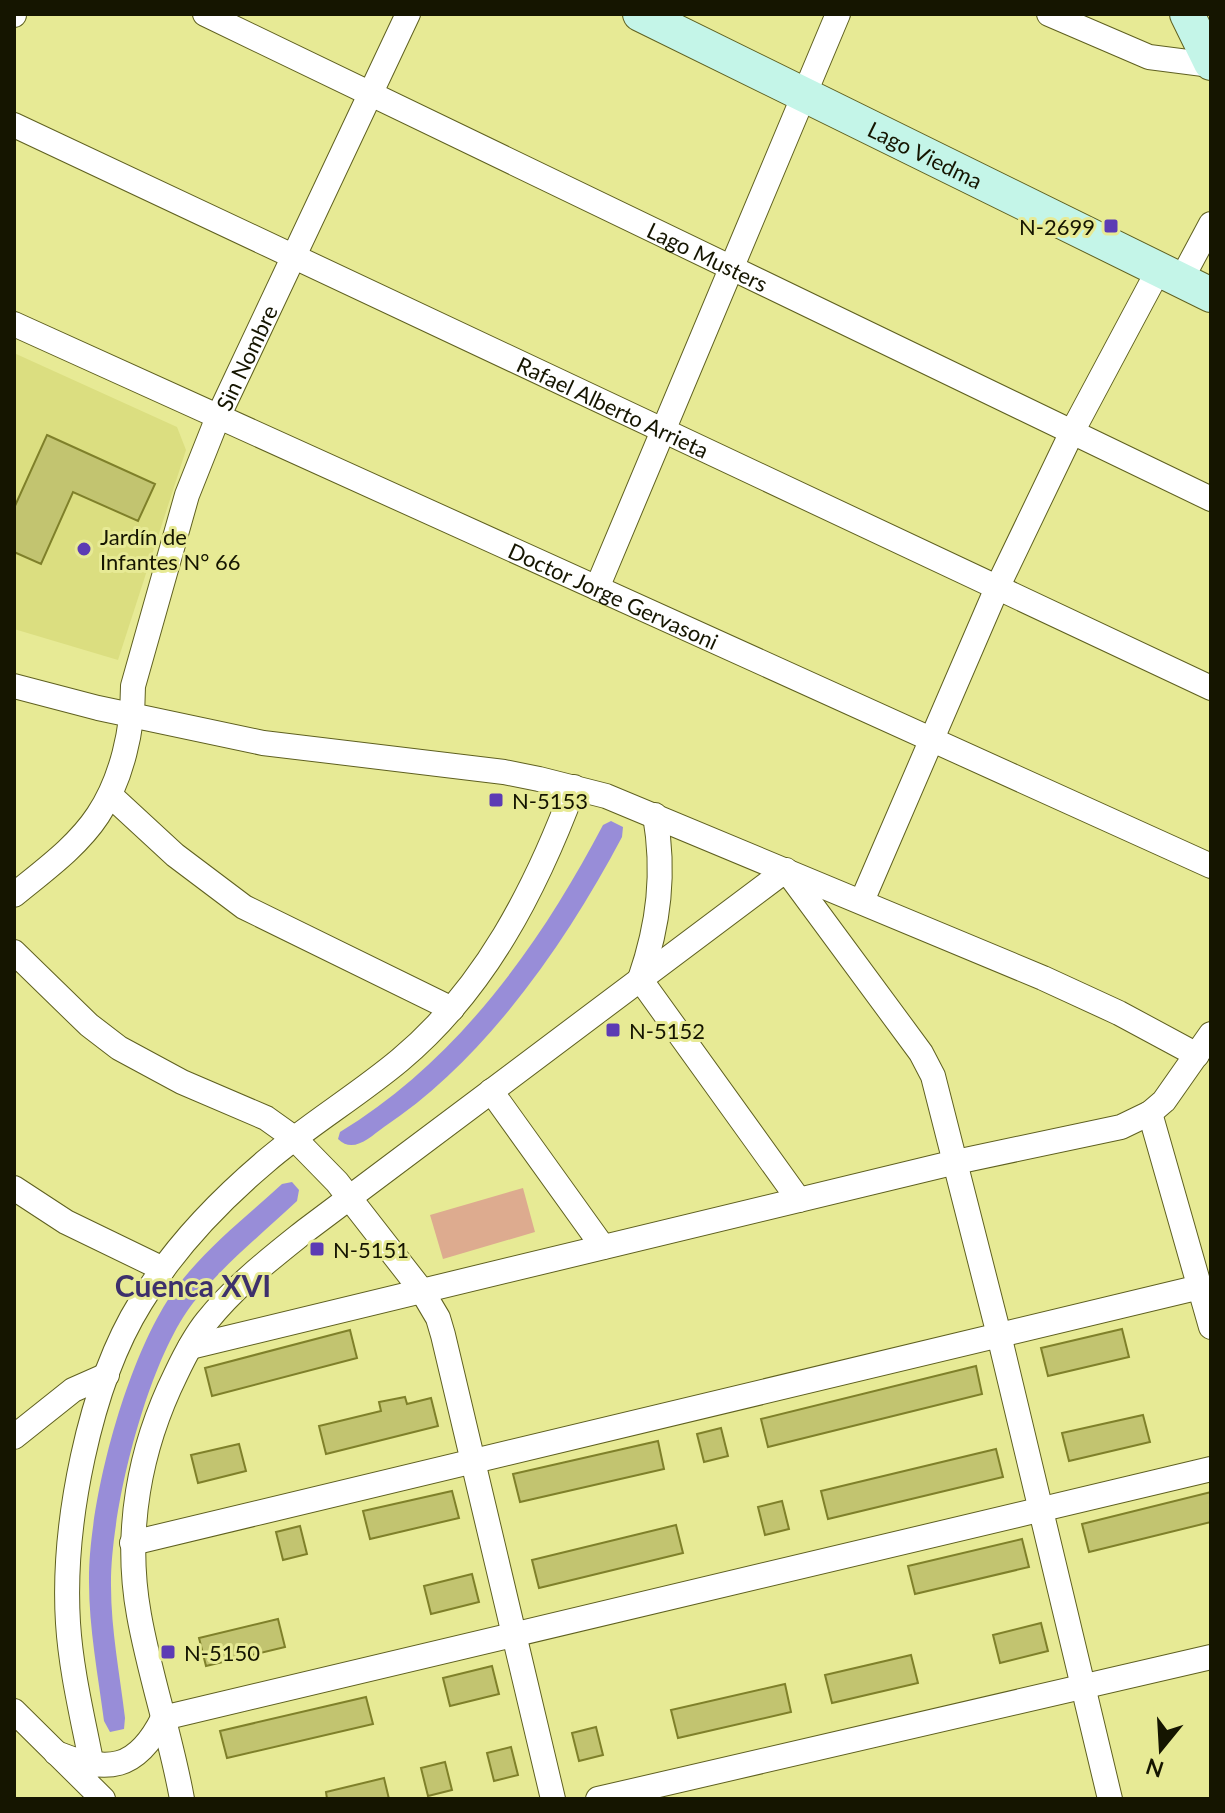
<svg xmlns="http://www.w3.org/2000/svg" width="1225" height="1813" font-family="Lato,sans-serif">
  <rect width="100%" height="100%" fill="#e7ea95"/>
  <!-- built -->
  <path fill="#dbde80" d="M14,353L177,427L186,450L118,660L14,629Z"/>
  <!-- green -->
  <path fill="#ddab8f" d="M523,1188L535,1232L443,1259L430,1215Z"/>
  <!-- water -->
  <path fill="#988dd8" d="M611,821L623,827L622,837C566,943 485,1060 384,1127C369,1138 353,1154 338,1139L340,1132C457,1061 540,945 603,825Z
    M292,1182L299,1190L297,1201C262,1234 223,1265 193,1303C147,1362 110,1511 111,1586C111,1630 120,1675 125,1718L124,1729L110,1732L104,1721C98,1675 89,1628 89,1582C88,1502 127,1356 174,1291C203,1250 245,1218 282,1184Z"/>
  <!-- building -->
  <path fill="#c2c470" stroke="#7f802a" stroke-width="2" d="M47,435L155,484L138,521L73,492L41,564L14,552V508Z
    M1122,1329L1129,1357L1048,1376L1041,1348Z
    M350,1330L357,1358L212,1396L205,1368Z
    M976,1366L982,1394L768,1447L761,1419Z
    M405,1397L407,1404L431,1398L438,1426L326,1454L319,1426L381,1411L379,1402Z
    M1143,1415L1150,1442L1069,1461L1062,1433Z
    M721,1428L728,1456L704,1462L697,1434Z
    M658,1441L664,1469L520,1502L513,1474Z
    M239,1444L246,1471L198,1483L191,1455Z
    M996,1449L1003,1477L828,1519L821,1491Z
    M452,1491L459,1518L370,1539L363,1511Z
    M1211,1492V1522L1089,1552L1082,1524Z
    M782,1501L789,1529L765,1535L758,1507Z
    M676,1525L683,1553L539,1588L532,1560Z
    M300,1526L307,1554L283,1560L276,1532Z
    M1022,1539L1029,1567L915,1594L908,1566Z
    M472,1574L479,1602L431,1614L424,1586Z
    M278,1619L285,1647L206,1666L199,1638Z
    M1041,1623L1048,1651L1000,1663L993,1635Z
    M911,1655L918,1683L832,1703L825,1675Z
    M492,1666L499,1694L450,1706L443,1678Z
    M785,1684L791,1712L678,1738L671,1710Z
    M366,1697L373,1724L227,1758L220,1731Z
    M596,1727L603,1755L579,1761L572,1733Z
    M511,1747L518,1775L494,1781L487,1753Z
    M445,1762L452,1790L428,1796L421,1768Z
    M384,1778L389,1799H327L326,1792Z"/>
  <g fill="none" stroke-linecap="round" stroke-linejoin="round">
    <defs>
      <g id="minor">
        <path id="s1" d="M205,14L1211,499"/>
        <path d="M1049,14L1149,57L1211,65"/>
        <path d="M14,15V14"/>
        <path id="s2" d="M14,125L1211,688"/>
        <path d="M1181,280L1211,224"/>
        <path id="s3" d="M14,324L1211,866"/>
        <path d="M597,588L838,14"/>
        <path d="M14,686L98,708L263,743L504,772L539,779L606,796L1043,978L1119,1013L1197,1055"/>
        <path d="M110,795L175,855L244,907L452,1009"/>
        <path id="s4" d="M14,895C43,871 77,847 98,815C122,779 133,729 133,686L187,495L218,417L408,14"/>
        <path d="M862,901L997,588L1072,432L1159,269"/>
        <path d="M14,952L89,1025L119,1048L182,1082L266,1118L294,1138L337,1182L422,1291L438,1318L443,1335L553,1799"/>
        <path d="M640,979L799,1200"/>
        <path d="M640,979C659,924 665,873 655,815"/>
        <path d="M491,1091L603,1247"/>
        <path d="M1150,1113L1211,1327"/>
        <path d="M14,1188L66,1222L163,1269"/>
        <path d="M190,1347L956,1162L1121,1127L1150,1113L1164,1101L1211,1034"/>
        <path d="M14,1437L73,1390L107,1375"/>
        <path d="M132,1543L1200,1287"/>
        <path d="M14,1711L103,1799"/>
        <path d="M56,1753C108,1774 137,1770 163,1718L1211,1469"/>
        <path d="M92,1766C83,1719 71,1671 68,1623C62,1526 89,1385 141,1302C173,1249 218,1202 265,1162C308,1125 357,1096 400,1060C485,989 536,889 574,787"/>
        <path d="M182,1799C171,1737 150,1677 139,1615C124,1532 139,1449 176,1374C185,1355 194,1337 207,1321C235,1286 270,1259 305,1231L786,870L921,1053L933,1076L999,1335L1110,1799"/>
        <path d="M598,1799L1211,1657"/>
      </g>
      <g id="secondary">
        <path id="s5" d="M640,14L1211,295"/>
        <path d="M1187,14L1211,63"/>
      </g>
    </defs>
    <!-- minor casing -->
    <use href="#minor" stroke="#5f6020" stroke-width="26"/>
    <!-- secondary casing -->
    <use href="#secondary" stroke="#5f6020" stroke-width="36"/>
    <!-- minor -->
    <use href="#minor" stroke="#fff" stroke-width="24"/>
    <!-- secondary -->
    <use href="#secondary" stroke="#c4f5e8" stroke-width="34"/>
  </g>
  <!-- markers -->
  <g fill="#5c3bb4" stroke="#e7ea95" stroke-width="3">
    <rect x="1103" y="218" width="16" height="16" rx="4"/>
    <circle cx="84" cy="549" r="8"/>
    <rect x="488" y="792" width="16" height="16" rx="4"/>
    <rect x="605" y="1022" width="16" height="16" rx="4"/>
    <rect x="309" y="1241" width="16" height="16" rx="4"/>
    <rect x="160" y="1644" width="16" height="16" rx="4"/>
  </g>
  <g text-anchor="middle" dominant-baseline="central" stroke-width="6" stroke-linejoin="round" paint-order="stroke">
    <!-- street labels -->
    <g font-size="22" fill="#151500" stroke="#e7ea95">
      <text stroke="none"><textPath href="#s5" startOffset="318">Lago Viedma</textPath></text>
      <text stroke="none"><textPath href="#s1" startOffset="558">Lago Musters</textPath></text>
      <text stroke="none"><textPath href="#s4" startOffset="600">Sin Nombre</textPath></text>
      <text stroke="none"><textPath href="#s2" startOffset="662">Rafael Alberto Arrieta</textPath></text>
      <text stroke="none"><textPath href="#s3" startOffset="658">Doctor Jorge Gervasoni</textPath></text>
    </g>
    <!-- poi labels -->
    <g font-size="22" fill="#151500" stroke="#e7ea95" text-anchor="start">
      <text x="1095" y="226" text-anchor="end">N-2699</text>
      <text x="100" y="536">Jardín de<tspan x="100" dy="25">Infantes N° 66</tspan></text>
      <text x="512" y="800">N-5153</text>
      <text x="629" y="1030">N-5152</text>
      <text x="333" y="1249">N-5151</text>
      <text x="184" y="1652">N-5150</text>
    </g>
    <!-- district labels -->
    <g font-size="30" font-weight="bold" fill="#3d306c" stroke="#e7ea95">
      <text x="193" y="1285">Cuenca XVI</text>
    </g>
  </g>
  <!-- border -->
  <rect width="1225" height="1813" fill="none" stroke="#151500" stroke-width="32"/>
  <!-- north arrow -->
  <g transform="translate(1161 1749) rotate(198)" stroke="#e7ea95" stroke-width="6" paint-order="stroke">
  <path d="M0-6L14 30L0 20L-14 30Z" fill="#151500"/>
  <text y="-12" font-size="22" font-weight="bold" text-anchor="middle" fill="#151500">N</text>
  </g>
</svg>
